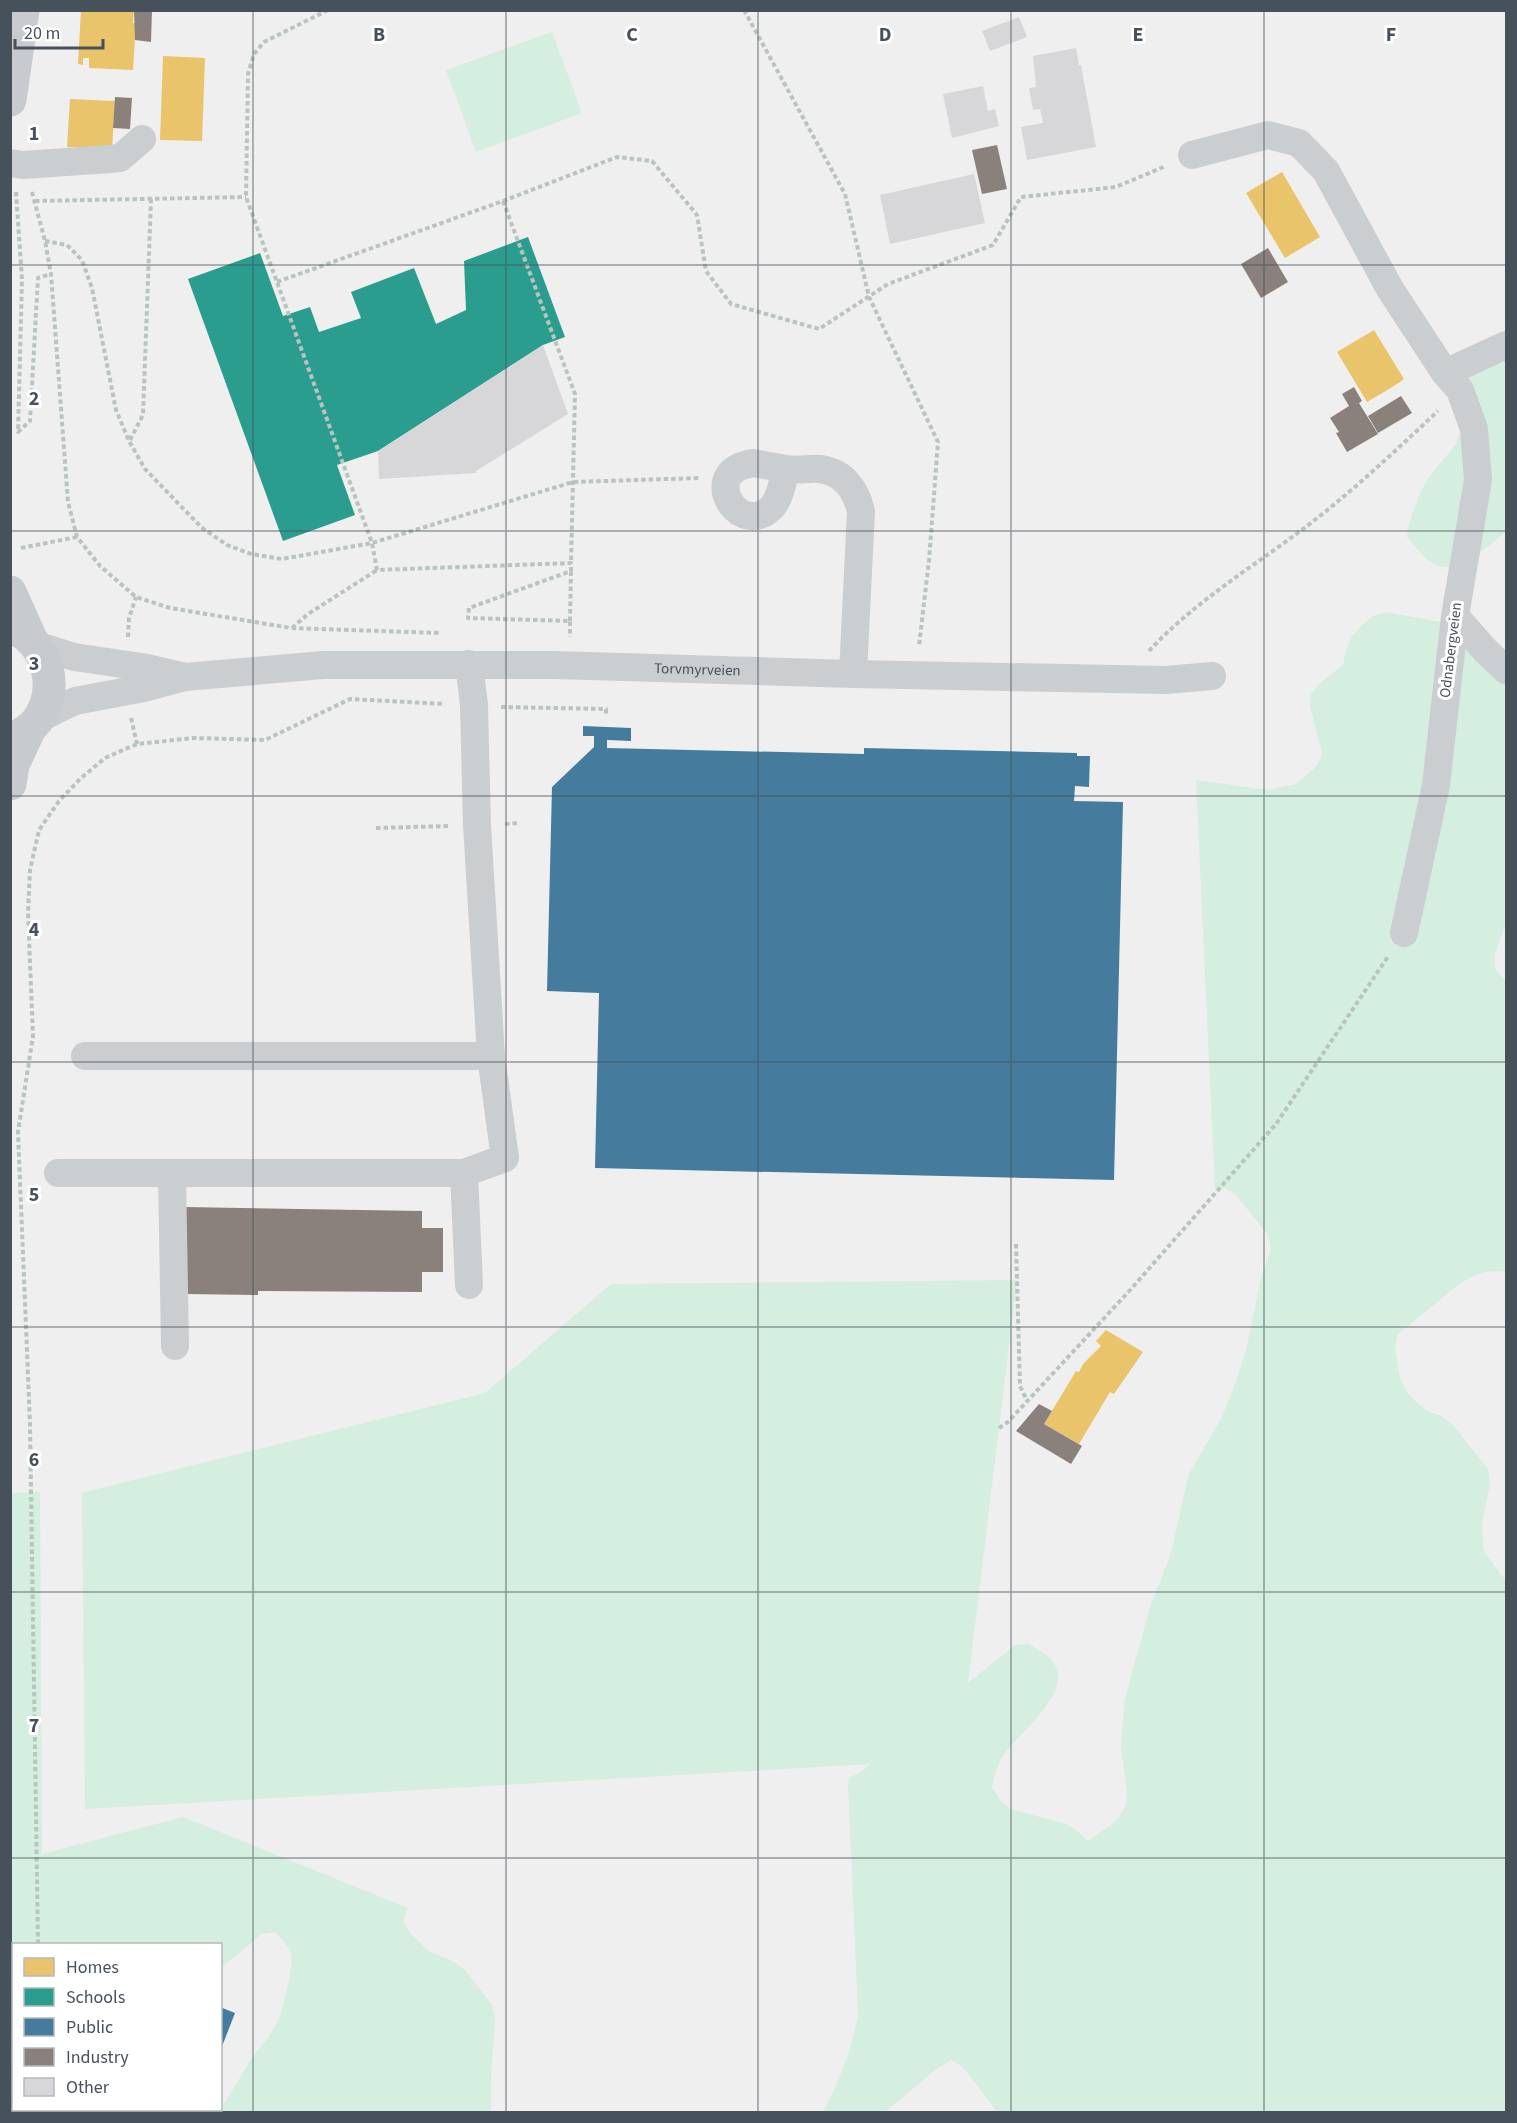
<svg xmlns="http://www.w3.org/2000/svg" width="1517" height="2123" font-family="'Source Sans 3',sans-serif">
  <rect width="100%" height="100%" fill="#f0efef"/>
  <!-- green -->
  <path fill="#d4eee0" d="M552,32L582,113L476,152L446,70Z
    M1506,339V532L1477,555L1453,568L1438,566L1426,559L1407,537L1410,520L1421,491L1429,477L1456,444L1471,402L1454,353L1470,351Z
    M1386,612L1441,622L1506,671V922L1495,955V969L1506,981V1272L1498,1271L1484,1272L1469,1278L1457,1286L1398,1334L1395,1348L1400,1378L1407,1392L1416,1402L1428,1411L1441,1416L1453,1425L1488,1469L1490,1483L1482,1525L1483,1545L1484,1552L1506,1581V2112H997L963,2067L951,2060L939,2067L885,2112H823C839,2081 852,2050 858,2015L848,1783L849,1778L861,1772L871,1764L85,1809L82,1493L485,1393L611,1284L1017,1280L968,1683L1015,1645L1029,1644C1036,1649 1047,1654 1052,1661C1078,1693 1014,1734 1000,1761C996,1769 994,1778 992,1787L1000,1800L1010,1809L1066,1824L1078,1831L1087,1841L1110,1826L1119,1817L1126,1805L1127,1791L1121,1748L1124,1705L1127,1691L1150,1607L1171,1553L1188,1476L1222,1417L1237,1379L1246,1350L1261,1278L1271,1249L1268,1235L1236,1195L1225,1188L1215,1190L1196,780L1268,790L1296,784L1317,766L1322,753L1310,707L1311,694L1320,683L1343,665L1346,650L1352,636L1363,624L1373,616Z
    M40,1492L42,1854L183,1817L408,1908L403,1921L410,1933L429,1951L454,1962L465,1970L492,2005L495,2020L491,2078V2112H218C230,2096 239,2078 250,2061C258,2049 268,2039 275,2027C282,2016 294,1966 291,1954C289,1946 281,1938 275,1932L262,1934L221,1968L220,1944H14V2030L11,2032L10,1493Z"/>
  <!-- homes -->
  <path fill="#e9c46a" d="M81,10H134L133,23H136L133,70L89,68V58H83V65L78,64Z
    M163,56L205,58L202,141L160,140Z
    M70,99L115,101L112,149L67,147Z
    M1282,172L1320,237L1285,258L1246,193Z
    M1374,330L1404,379L1394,386L1367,402L1337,352Z
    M1106,1330L1143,1352L1114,1394L1110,1392L1079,1444L1044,1424L1076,1371L1079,1372L1083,1364L1101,1346L1096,1341Z"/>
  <!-- schools -->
  <path fill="#2a9d8f" d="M528,237L565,337L543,345L378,451L337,465L355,515L283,541L188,279L260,253L283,316L310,307L319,332L361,318L351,292L414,268L436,324L466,310L464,261Z"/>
  <!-- public -->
  <path fill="#457b9d" d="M583,726L631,728V741L607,740V748L864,754V748L1077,753V756H1090L1089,787L1075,786L1074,801L1123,802L1114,1180L595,1168L599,993L547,991L552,787L594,747V736H583Z
    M220,2007L235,2013L221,2049H220Z"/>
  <!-- industry -->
  <path fill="#8a817c" d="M134,10H152L151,42L135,40Z
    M115,97L132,98L130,129L113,128Z
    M997,145L1007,189L982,194L972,150Z
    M1268,248L1288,282L1261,298L1241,264Z
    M1354,387L1362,401L1359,403L1378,434L1347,452L1336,433L1339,432L1330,418L1349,406L1342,394Z
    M1401,396L1412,413L1378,433L1368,416Z
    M185,1207L422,1211V1228H443V1272H422V1292L258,1291V1295L185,1294Z
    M1039,1404L1052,1411L1044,1424L1082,1446L1071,1464L1016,1431Z"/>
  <!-- building -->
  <path fill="#d7d7d9" d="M1019,17L1027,37L990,51L982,31Z
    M1076,48L1079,65H1081L1096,147L1027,160L1021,127L1043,123L1040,109L1033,110L1029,88L1036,87L1033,56Z
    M983,86L988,111L995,109L999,126L952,138L943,94Z
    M974,174L985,223L890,244L880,195Z
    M543,345L568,414L476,471V473L379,479L378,451Z"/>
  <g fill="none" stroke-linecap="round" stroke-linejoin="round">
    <!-- path -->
    <path stroke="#b9c4c1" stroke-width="4" stroke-dasharray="4.5 3" stroke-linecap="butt" d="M328,10L264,42L254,54L248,74L246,197L372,543L377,570L571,563V571L469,608L468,618L570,621V637
      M744,10L845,194L869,297L938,442L929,560L919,646
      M16,192L22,280L18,432L30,421L38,278L51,274
      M32,192L45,241L51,274L68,502L77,537L100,566L136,597L170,608L291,628L441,633
      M35,201L246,197
      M503,201L575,394L571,563
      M45,241L67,245L82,260L92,288L116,410L129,441L145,469L201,527L227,545L251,554L282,559L372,543L573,482L699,478
      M277,282L503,201L617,157L652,161L697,215L706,271L731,304L819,329L888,284L993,245L1021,197L1116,187L1166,166
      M130,440L143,415L151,199
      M21,548L77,537
      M570,621L571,571
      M292,628L308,614L377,570
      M128,637L129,618L136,597
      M1149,651C1193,603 1251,568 1303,529C1351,493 1394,452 1438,411
      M501,707L606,709V714
      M131,718L137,744
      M505,824L517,823
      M376,828L450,826
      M1016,1244L1020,1386L1027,1401
      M999,1428L1008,1422L1131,1289L1276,1124L1389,955
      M38,1944L30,1424L18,1132L33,1036L28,913L30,870L39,830L59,801L80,779L105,758L137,744L194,738L265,740L350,699L445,704"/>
    <!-- minor -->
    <g stroke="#cbced0" stroke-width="28">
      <path d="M1192,155L1268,135L1299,143L1326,171L1390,289L1445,373L1460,390L1474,429L1478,480L1455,616L1436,785L1404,933"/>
      <path d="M10,163L23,165L110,159L120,158L142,139"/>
      <path d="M1445,373L1506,345"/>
      <path d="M753,463L786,469C783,480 780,500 771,508C742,536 705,484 739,467C743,465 749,464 753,463Z"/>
      <path d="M786,469C798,471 809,468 820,469C844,472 856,490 861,511L853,674"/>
      <path d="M1455,616L1485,650L1506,670"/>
      <path d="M36,645L74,657L142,667L185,677L144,688L75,701L38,719"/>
      <path id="s1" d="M185,677L323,665H555L853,674L1166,680L1212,676"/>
      <path d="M85,1056H491"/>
      <path d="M58,1173H464L505,1158L491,1056L477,825L474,705L469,664"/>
      <path d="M464,1173L469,1285"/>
      <path d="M172,1174L175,1346"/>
    </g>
    <!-- major -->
    <path stroke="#c7cace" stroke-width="33" d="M10,100L23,10
      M10,592L32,641
      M10,627C48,640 61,690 37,721C30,730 20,735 10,741
      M10,784L13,765L30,728
      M10,2040L12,2112"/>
  </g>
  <!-- grid -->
  <path fill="none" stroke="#47515b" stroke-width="1.5" stroke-opacity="0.55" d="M253,10V2112M506,10V2112M758,10V2112M1011,10V2112M1264,10V2112M10,265H1506M10,531H1506M10,796H1506M10,1062H1506M10,1327H1506M10,1592H1506M10,1858H1506"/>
  <g text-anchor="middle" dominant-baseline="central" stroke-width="6" stroke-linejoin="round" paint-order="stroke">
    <!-- street labels -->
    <g font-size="15" fill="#47515b" stroke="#fff">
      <text transform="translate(1451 650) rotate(-83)">Odnabergveien</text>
      <text stroke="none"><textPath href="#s1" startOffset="513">Torvmyrveien</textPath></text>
    </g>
  </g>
  <g font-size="20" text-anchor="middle" font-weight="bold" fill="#47515b" stroke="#fff" stroke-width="6" stroke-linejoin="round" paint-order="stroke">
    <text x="379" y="41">B</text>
    <text x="632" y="41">C</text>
    <text x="885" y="41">D</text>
    <text x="1138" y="41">E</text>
    <text x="1391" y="41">F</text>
    <text x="34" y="140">1</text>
    <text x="34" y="405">2</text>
    <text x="34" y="670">3</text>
    <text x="34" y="936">4</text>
    <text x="34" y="1201">5</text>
    <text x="34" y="1466">6</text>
    <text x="34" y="1732">7</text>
  </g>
  <!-- border -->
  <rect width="1517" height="2123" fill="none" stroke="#47515b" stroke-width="24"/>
  <!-- legend -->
  <rect x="12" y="1943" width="210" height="168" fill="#ffffff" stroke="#b5b9bd" stroke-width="1.5"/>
  <rect x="24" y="1958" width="30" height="18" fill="#e9c46a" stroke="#b5b9bd" stroke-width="1.5"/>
  <text x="66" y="1973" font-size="18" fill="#47515b">Homes</text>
  <rect x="24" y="1988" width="30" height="18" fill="#2a9d8f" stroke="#b5b9bd" stroke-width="1.5"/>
  <text x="66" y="2003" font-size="18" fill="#47515b">Schools</text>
  <rect x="24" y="2018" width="30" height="18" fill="#457b9d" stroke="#b5b9bd" stroke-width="1.5"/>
  <text x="66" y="2033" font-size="18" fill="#47515b">Public</text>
  <rect x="24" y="2048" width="30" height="18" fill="#8a817c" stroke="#b5b9bd" stroke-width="1.5"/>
  <text x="66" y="2063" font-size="18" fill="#47515b">Industry</text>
  <rect x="24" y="2078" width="30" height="18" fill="#d7d7d9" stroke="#b5b9bd" stroke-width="1.5"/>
  <text x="66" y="2093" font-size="18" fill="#47515b">Other</text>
  <!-- scale -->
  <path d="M15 39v9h88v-9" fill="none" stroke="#47515b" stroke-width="3"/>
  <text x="24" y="39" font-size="18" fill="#47515b" stroke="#ffffff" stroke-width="4.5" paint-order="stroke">20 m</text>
</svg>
